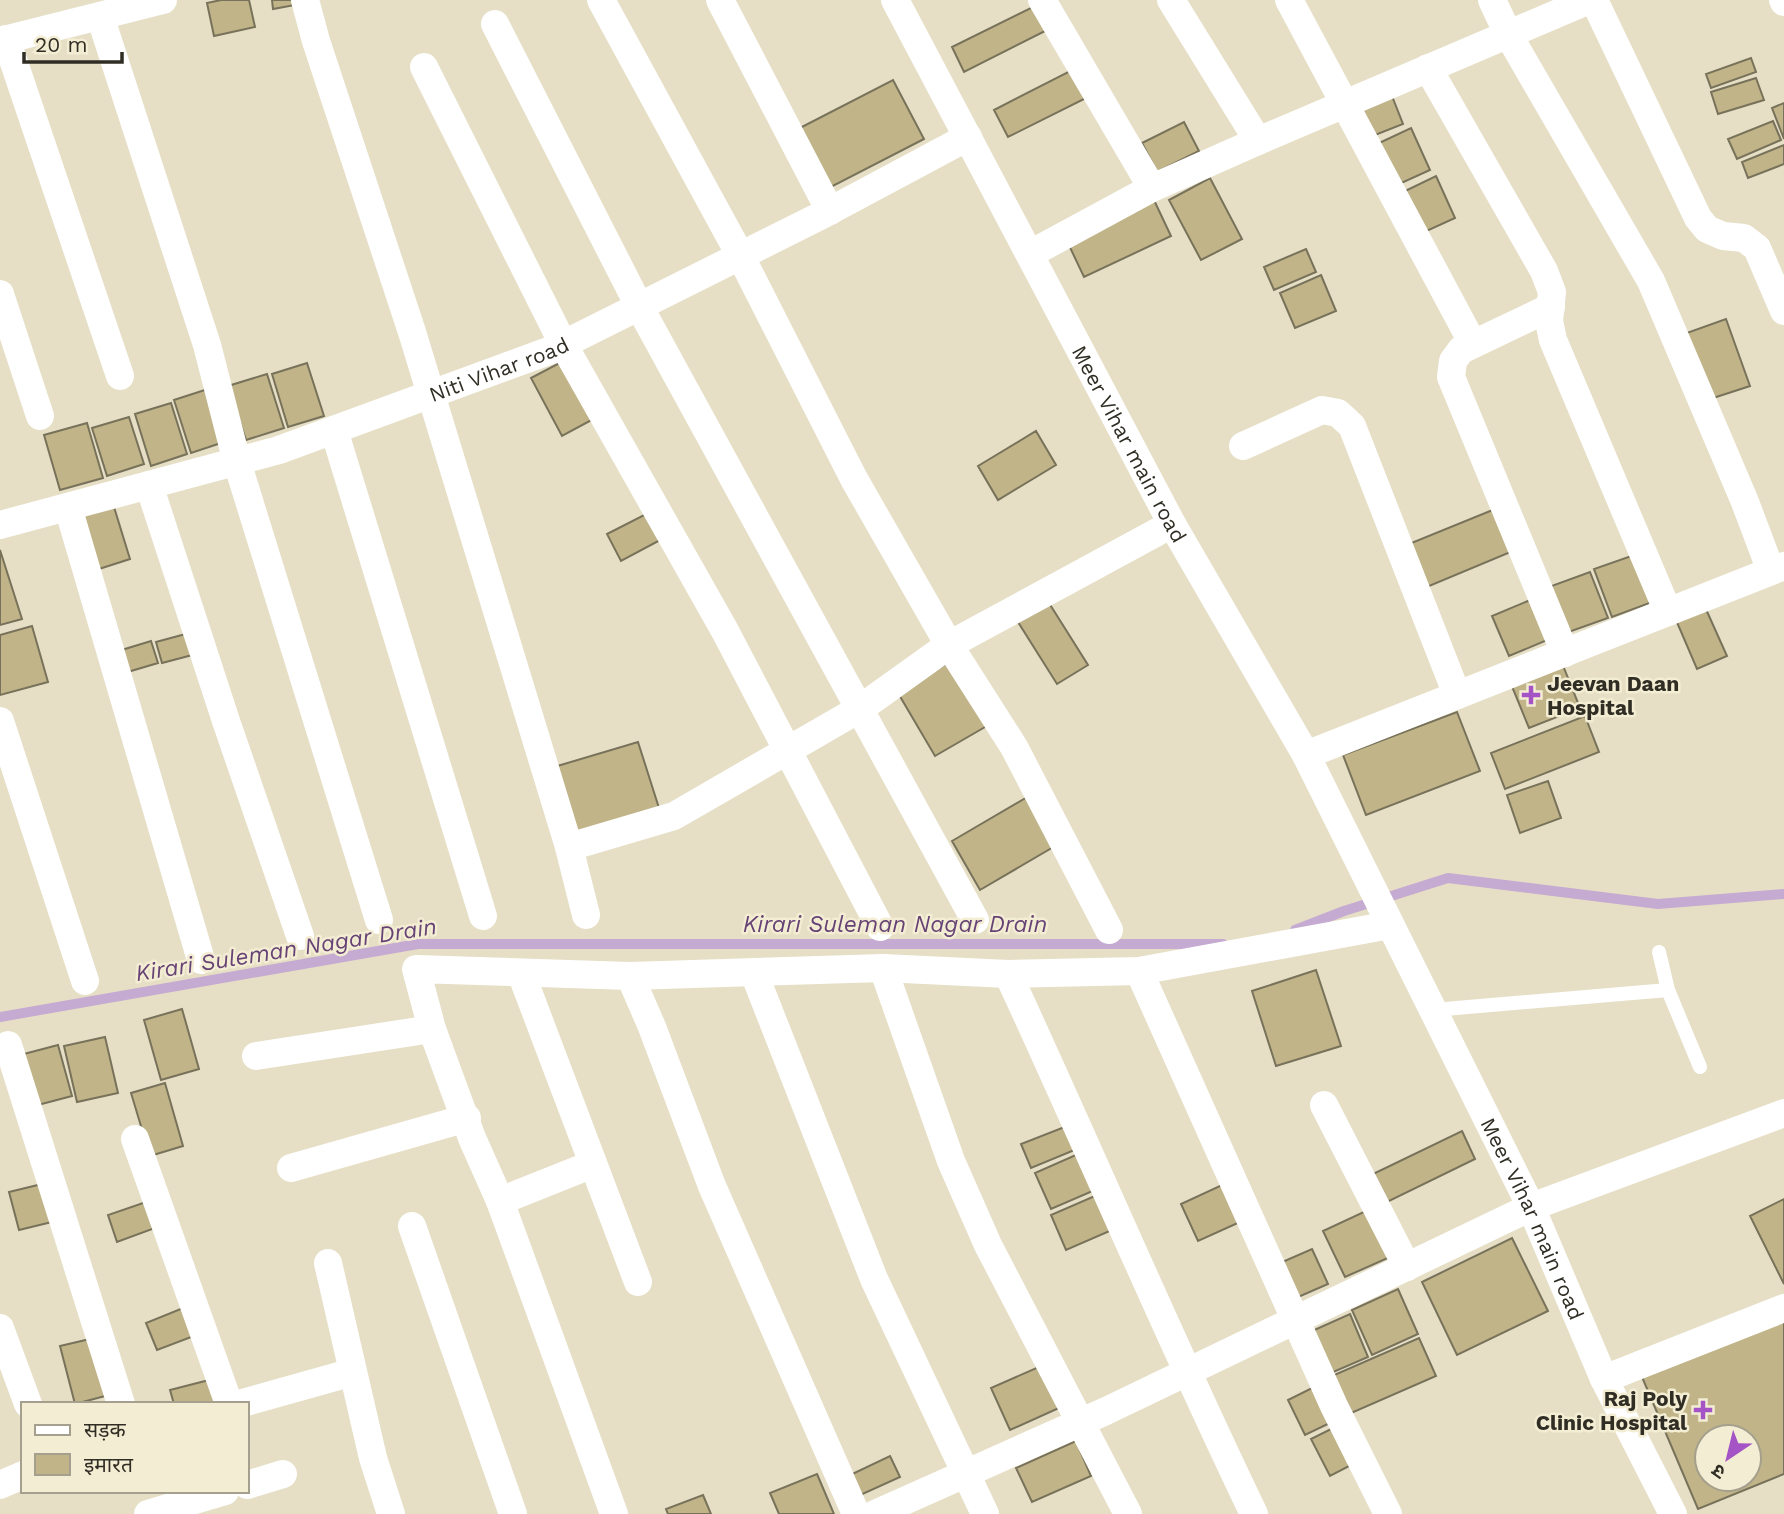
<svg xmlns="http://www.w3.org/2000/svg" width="1784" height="1514" font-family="'Work Sans','Noto Sans Devanagari',sans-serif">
  <rect width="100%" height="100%" fill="#e6dfc6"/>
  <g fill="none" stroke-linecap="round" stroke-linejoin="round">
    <!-- stream -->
    <path stroke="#c5abd1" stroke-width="10" d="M1295,930L1344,911L1448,878L1658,904L1784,894
      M0,1017L418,944H1223"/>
  </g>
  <!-- building -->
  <path fill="#c0b488" stroke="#78725b" stroke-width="2" fill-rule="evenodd" d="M221,0H249L255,27L214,36L207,3Z
    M272,0H294L295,5L273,9Z
    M1041,3L1053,27L964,72L952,47Z
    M1751,58L1756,72L1711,88L1706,74Z
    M1078,67L1092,95L1008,137L994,110Z
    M1756,78L1764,100L1718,114L1711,92Z
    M893,80L924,139L827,189L796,130Z
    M1390,91L1403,124L1365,139L1352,106Z
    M1784,103V139L1772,108Z
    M1773,121L1781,140L1737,159L1728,139Z
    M1184,122L1199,151L1157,172L1142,143Z
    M1411,128L1430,170L1397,185L1377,144Z
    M1784,145V164L1748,178L1742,162Z
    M1436,176L1455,218L1420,234L1401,193Z
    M1210,178L1242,239L1201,260L1169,200Z
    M1153,198L1171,236L1084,277L1066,239Z
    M1306,249L1316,272L1274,290L1264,267Z
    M1321,275L1336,311L1295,328L1280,293Z
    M1726,319L1750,386L1704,401L1681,335Z
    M569,358L599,416L562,436L531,378Z
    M307,363L324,416L288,427L272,374Z
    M267,374L284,428L246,440L228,386Z
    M214,387L230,440L191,453L174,400Z
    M171,403L187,454L151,466L135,414Z
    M129,417L144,464L107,476L92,428Z
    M87,423L103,478L60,490L44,435Z
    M1036,431L1056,465L998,500L978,466Z
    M114,507L130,559L96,570L79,517Z
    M1495,509L1513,551L1422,589L1404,546Z
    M650,512L664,538L621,561L607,534Z
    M0,550L22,619L0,625Z
    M1637,554L1655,601L1612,617L1594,569Z
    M1590,572L1608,618L1563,634L1546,588Z
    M1535,598L1552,638L1509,656L1492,616Z
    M1049,603L1088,665L1057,684L1018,622Z
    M1705,607L1727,656L1697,669L1676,620Z
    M32,626L48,682L0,695V635Z
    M193,632L200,653L162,663L156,642Z
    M151,641L158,663L121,674L115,652Z
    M954,659L992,723L935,756L898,693Z
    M1562,663L1580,708L1529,728L1511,684Z
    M1457,712L1480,771L1366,815L1343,755Z
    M1585,716L1599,752L1505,789L1491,753Z
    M638,742L659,808L575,833L554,767Z
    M1548,781L1561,818L1520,833L1507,795Z
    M1034,793L1062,842L980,890L952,841Z
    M1316,970L1341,1046L1276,1066L1252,991Z
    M182,1009L199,1069L161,1080L144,1020Z
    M105,1037L118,1093L77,1102L64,1046Z
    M58,1045L72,1096L34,1106L20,1055Z
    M165,1083L183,1146L150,1156L131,1093Z
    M1067,1126L1077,1149L1031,1168L1021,1144Z
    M1462,1131L1475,1159L1385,1203L1371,1175Z
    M1078,1154L1095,1190L1051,1209L1035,1173Z
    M46,1183L56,1221L19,1230L9,1192Z
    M1222,1185L1240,1222L1198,1241L1181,1204Z
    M1097,1195L1112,1230L1066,1250L1051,1215Z
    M1784,1199V1284L1750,1216Z
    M146,1202L155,1228L117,1242L108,1215Z
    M1368,1210L1390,1257L1345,1277L1323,1231Z
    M1512,1238L1548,1311L1457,1355L1422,1282Z
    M1312,1249L1328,1284L1296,1298L1280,1263Z
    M1398,1289L1418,1334L1372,1355L1352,1310Z
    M183,1308L194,1336L157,1350L146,1323Z
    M1350,1314L1368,1357L1331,1373L1312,1331Z
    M1784,1318V1474L1698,1509L1642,1377ZM1707,1437H1749V1479H1707Z
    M94,1338L109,1395L75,1404L60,1346Z
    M1419,1338L1436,1376L1349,1414L1332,1376Z
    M1041,1366L1059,1408L1010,1430L991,1388Z
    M209,1380L215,1404H174L170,1390Z
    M1314,1387L1332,1422L1305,1435L1288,1400Z
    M1335,1427L1353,1464L1330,1476L1311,1439Z
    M1076,1441L1091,1476L1032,1502L1016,1468Z
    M890,1456L900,1477L856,1497L846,1477Z
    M817,1474L834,1514H779L770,1493Z
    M703,1495L711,1514H668L666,1509Z"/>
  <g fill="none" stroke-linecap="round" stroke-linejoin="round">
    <!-- service -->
    <path stroke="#fff" stroke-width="14" d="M1659,952L1668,990L1700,1067
      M1433,1010L1668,990"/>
    <!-- minor -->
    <g stroke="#fff" stroke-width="28">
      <path d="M305,0L316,41L412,332L569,847L586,915"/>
      <path d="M601,0L740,255L854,479L949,645L1014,747L1109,930"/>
      <path d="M720,0L830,211"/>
      <path id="s1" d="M895,0L1172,524L1306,755L1531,1207L1604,1379L1673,1514"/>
      <path d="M1042,0L1152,188"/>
      <path d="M1171,0L1258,141"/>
      <path d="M1289,0L1473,344"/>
      <path d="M1492,0L1508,34L1651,281L1745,502L1771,571"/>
      <path d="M1594,0L1698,218L1707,229L1723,236L1744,238L1757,248L1784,311"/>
      <path d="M1783,0L1784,2"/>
      <path d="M100,16L207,345L237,462L379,920"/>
      <path d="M495,24L639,306L975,920"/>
      <path d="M6,39L120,376"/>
      <path d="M0,41L163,0"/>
      <path d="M424,67L563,344L725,631L880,927"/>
      <path d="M1428,68L1544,271L1552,292L1549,321L1553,340L1668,612"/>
      <path d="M1030,254L1152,188L1258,141L1589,0"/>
      <path d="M0,294L40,416"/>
      <path d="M1551,307L1461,350L1453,361L1451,377L1565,653"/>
      <path d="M334,430L483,916"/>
      <path d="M1243,446L1322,410L1338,413L1352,426L1457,695"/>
      <path d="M149,485L226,721L300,936"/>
      <path d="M68,507L201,960"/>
      <path id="s2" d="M0,525L279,450L554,349L822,215L968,137"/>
      <path d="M0,721L85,981"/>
      <path d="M1306,755L1784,566"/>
      <path d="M569,847L674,816L861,708L949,645L1172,524"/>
      <path d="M883,968L951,1161L988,1245L1128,1514"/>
      <path d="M1139,971L1334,1406L1388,1514"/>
      <path d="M521,973L638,1282"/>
      <path d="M754,973L874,1279L985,1514"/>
      <path d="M1008,974C1091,1153 1168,1336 1254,1514"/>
      <path d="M630,976L652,1027L712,1186L856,1514"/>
      <path d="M8,1045L121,1404"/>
      <path d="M256,1056L432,1029"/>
      <path d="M1324,1105L1407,1267"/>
      <path d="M135,1139L229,1404"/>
      <path d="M291,1168L467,1118"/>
      <path d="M500,1201L593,1164"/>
      <path d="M412,1226L513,1514"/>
      <path d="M328,1263L373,1458L391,1514"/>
      <path d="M0,1328L28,1404"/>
      <path d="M1604,1379L1784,1308"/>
      <path d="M239,1404L353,1372"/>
      <path d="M0,1485L23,1475"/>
      <path d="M247,1485L283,1474"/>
      <path d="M148,1514L225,1491"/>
      <path d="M614,1514L500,1201L472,1138L432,1029L416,969L630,976L883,968L1008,974L1139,971L1390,925"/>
      <path d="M875,1514L1106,1411L1531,1207L1784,1113"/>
    </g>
  </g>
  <!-- markers -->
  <g fill="#a454c4" stroke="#f3edd3" stroke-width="2.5">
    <path d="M1527.5 684.5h7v7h7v7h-7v7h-7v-7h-7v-7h7z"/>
    <path d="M1699.5 1399.5h7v7h7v7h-7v7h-7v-7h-7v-7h7z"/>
  </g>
  <g text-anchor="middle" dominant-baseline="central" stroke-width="5" stroke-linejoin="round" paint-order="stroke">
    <!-- street labels -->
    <g font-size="21" fill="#302d24" stroke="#f3edd3">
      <text stroke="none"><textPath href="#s2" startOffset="523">Niti Vihar road</textPath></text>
      <text stroke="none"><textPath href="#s1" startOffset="502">Meer Vihar main road</textPath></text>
      <text stroke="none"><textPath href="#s1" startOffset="1376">Meer Vihar main road</textPath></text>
    </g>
    <!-- poi labels -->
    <g font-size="21" font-weight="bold" fill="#302d24" stroke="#f3edd3" text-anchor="start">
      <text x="1547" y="683">Jeevan Daan<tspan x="1547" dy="24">Hospital</tspan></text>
      <text x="1687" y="1398" text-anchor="end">Raj Poly<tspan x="1687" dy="24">Clinic Hospital</tspan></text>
    </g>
    <!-- water labels -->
    <g font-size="23" font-style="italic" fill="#664275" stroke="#f3edd3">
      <text x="895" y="924">Kirari Suleman Nagar Drain</text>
      <text transform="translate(286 950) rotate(-9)">Kirari Suleman Nagar Drain</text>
    </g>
  </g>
  <!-- legend -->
  <rect x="21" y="1402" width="228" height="91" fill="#f3edd3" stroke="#a5a08d" stroke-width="2"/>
  <rect x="35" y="1425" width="35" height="10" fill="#ffffff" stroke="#a5a08d" stroke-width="2"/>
  <text x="84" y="1437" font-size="21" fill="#302d24">सड़क</text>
  <rect x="35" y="1454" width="35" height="21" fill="#c0b488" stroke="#a5a08d" stroke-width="2"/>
  <text x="84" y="1472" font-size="21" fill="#302d24">इमारत</text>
  <!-- north arrow -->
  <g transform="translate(1728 1458) rotate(215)"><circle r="33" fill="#f3edd3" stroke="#a5a08d" stroke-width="2"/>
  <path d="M0-5L12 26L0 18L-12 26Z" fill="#a454c4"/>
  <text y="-10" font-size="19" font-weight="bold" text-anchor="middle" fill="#302d24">उ</text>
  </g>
  <!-- scale -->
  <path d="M24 52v10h98v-10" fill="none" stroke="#302d24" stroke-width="3.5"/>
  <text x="35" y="52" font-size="21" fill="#302d24" stroke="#f3edd3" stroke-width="5" paint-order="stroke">20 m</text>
</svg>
